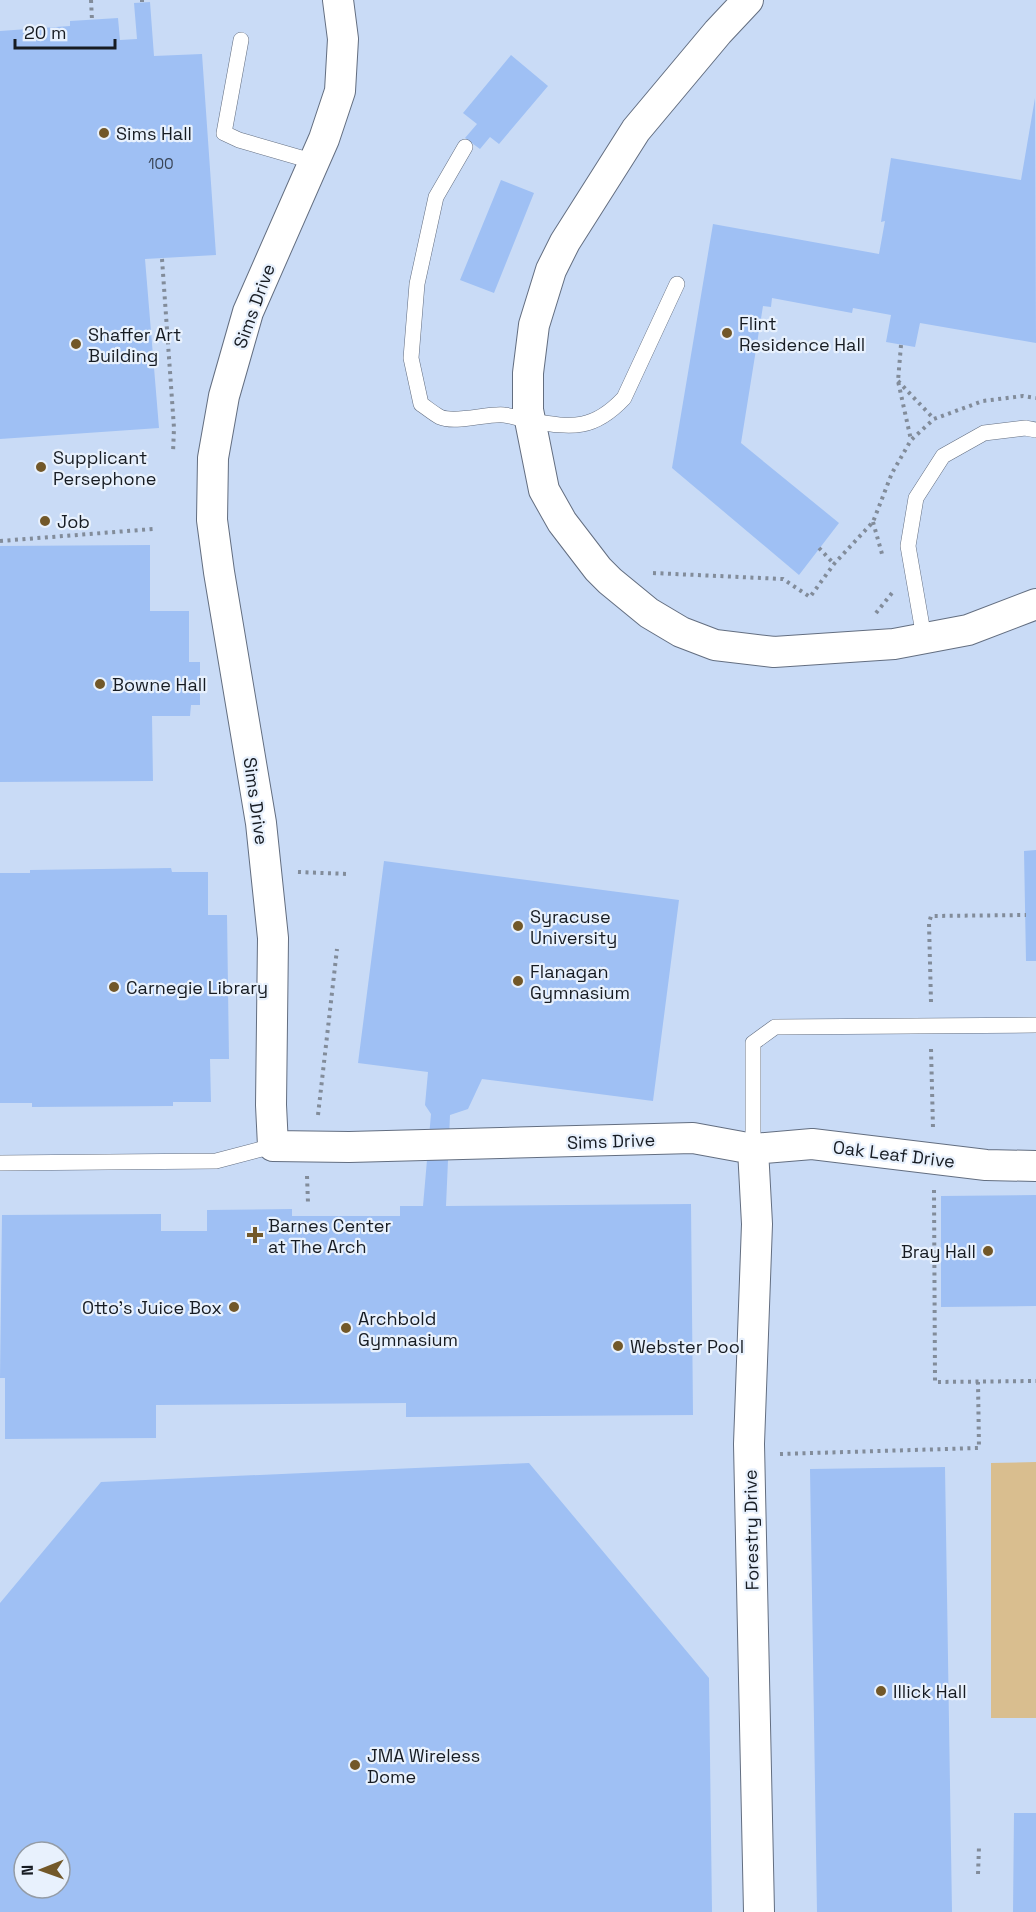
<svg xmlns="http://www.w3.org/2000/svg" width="1036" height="1912" font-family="'Space Grotesk',sans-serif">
  <rect width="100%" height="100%" fill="#d6e4f8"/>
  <!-- built -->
  <path fill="#c9dbf6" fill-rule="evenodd" d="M0,0H1036V1912H0ZM24,1852H60V1888H24Z"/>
  <!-- green -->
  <path fill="#d9be8f" d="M1036,1462V1718H991V1463Z"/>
  <!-- building -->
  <path fill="#9fc0f4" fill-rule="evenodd" d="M150,2L154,56L202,54L216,255L145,259L159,428L0,439V31L70,26V21L118,18L120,40L137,39L134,3Z
    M511,55L548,86L499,144L490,137L480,149L465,138L477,124L463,113Z
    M1035,98L1036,343L920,323L915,347L886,342L891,315L853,308L852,313L772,298L771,307L763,306L741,443L839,523L799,575L672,468L713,224L879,254L885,221L881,222L891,158L1021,180Z
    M501,180L534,193L494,293L460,280Z
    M150,545V611H189V662H200V705H191L190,716H152L153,781L0,782V546Z
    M1036,850V961H1026L1024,851Z
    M384,861L679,900L653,1101L482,1079L468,1109L450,1115L446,1206L691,1204L693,1415L406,1417V1403L156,1405V1438L5,1439V1378H0L2,1215L161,1214V1231H207V1210L292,1209V1216H400V1206H423L431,1114L425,1105L428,1072L358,1063Z
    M171,868L172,872H208V915H227L229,1059H210L211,1102H173V1106L32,1107V1103H0V873H30V870Z
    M1036,1195V1306L941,1307V1196Z
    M529,1463L709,1678L712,1912H0V1603L101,1482ZM24,1852H60V1888H24Z
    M945,1467L952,1912H817L810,1469Z
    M1014,1813H1036V1912H1013Z"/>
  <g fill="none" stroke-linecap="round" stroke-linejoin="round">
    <defs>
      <path id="lane" d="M241,40L224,133L239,140L315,162
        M465,147L436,197L417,284L411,358L421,404C427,408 434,414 440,417C455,424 488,413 504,415C514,416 523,420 532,421C573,428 594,430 624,398L677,284
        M924,638L908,546L916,498L943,456L984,433L1025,428L1036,430
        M753,1149V1043L775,1027L1036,1025
        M0,1163L216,1161L273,1146"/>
      <path id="street" d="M338,0L343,39L340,91L324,139L248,312L224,396L213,458L212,520L219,572L261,823L273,938L271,1105L273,1146L349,1147L693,1138L753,1149L812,1144L986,1165L1036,1166
        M748,0L718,32L636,130L565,242L551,270L534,325L528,373V410L544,490L562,522L598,569L610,581L649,613L681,632L715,645L774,652L894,644L968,630L1036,604
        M753,1149L757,1224L749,1444L759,1912"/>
    </defs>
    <!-- lane casing -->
    <use href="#lane" stroke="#636e80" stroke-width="16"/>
    <!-- street casing -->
    <use href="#street" stroke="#636e80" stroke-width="32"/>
    <!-- path -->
    <path stroke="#828c9a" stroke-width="4" stroke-dasharray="3 4.5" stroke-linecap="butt" d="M91,0L92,20
      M142,0V2
      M162,259L174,428L173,453
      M901,345L898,381L911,440
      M898,381L934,419
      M873,522L882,554
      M0,541L153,529
      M819,548L834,564
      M653,573L783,579L810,597L834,564L873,522L892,473L911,440L934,419L983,401L1023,396L1036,398
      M876,613L892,593
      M298,872L349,874
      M931,1002L929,923L931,916L1026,915
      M931,1049L933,1128
      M318,1115L337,949
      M307,1176L308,1203
      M934,1190L935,1382L1036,1381
      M780,1454L979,1448L978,1382
      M978,1874L979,1847"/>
    <!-- lane -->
    <use href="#lane" stroke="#fff" stroke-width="15"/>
    <!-- street -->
    <use href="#street" stroke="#fff" stroke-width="30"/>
  </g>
  <!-- markers -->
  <g fill="#725829" stroke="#e8f1fd" stroke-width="2">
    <circle cx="104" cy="133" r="6"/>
    <circle cx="727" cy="333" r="6"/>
    <circle cx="76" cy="344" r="6"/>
    <circle cx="41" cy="467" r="6"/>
    <circle cx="45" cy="521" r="6"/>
    <circle cx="100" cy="684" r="6"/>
    <circle cx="518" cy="926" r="6"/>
    <circle cx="518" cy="981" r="6"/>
    <circle cx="114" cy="987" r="6"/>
    <path d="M252 1226h6v6h6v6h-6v6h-6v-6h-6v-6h6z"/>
    <circle cx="988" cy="1251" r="6"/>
    <circle cx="234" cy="1307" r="6"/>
    <circle cx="346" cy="1328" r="6"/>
    <circle cx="618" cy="1346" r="6"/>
    <circle cx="881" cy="1691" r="6"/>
    <circle cx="355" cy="1765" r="6"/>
  </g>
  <g text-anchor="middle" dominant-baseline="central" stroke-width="4.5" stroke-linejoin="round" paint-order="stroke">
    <!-- number labels -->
    <g font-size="15" fill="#394557">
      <text x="161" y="163">100</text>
    </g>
    <!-- poi labels -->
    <g font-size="18" fill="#171c23" stroke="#e8f1fd" text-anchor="start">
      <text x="116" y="133">Sims Hall</text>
      <text x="739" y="323">Flint<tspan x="739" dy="21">Residence Hall</tspan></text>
      <text x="88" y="334">Shaffer Art<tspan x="88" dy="21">Building</tspan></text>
      <text x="53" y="457">Supplicant<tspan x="53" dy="21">Persephone</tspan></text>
      <text x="57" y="521">Job</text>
      <text x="112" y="684">Bowne Hall</text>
      <text x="530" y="916">Syracuse<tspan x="530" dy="21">University</tspan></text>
      <text x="530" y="971">Flanagan<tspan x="530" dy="21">Gymnasium</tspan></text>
      <text x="126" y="987">Carnegie Library</text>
      <text x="268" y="1225">Barnes Center<tspan x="268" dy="21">at The Arch</tspan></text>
      <text x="976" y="1251" text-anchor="end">Bray Hall</text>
      <text x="222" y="1307" text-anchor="end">Otto's Juice Box</text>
      <text x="358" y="1318">Archbold<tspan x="358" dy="21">Gymnasium</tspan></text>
      <text x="630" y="1346">Webster Pool</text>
      <text x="893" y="1691">Illick Hall</text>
      <text x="367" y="1755">JMA Wireless<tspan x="367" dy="21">Dome</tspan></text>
    </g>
    <!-- street labels -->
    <g font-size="18" fill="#171c23" stroke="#e8f1fd">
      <text transform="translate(254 306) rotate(-70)">Sims Drive</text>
      <text transform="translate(256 801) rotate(82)">Sims Drive</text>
      <text transform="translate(611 1141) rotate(-2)">Sims Drive</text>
      <text transform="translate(894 1154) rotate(7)">Oak Leaf Drive</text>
      <text transform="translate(751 1530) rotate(-91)">Forestry Drive</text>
    </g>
  </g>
  <!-- north arrow -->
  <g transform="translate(42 1870) rotate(269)"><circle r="28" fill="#e8f1fd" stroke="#949ca6" stroke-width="1.5"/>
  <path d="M0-4.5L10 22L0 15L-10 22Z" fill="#725829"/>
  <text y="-9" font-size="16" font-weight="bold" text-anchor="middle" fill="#171c23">N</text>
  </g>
  <!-- scale -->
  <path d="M15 39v9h100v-9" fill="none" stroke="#171c23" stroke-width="3"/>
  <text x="24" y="39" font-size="18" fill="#171c23" stroke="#e8f1fd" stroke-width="4.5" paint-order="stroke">20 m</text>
</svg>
